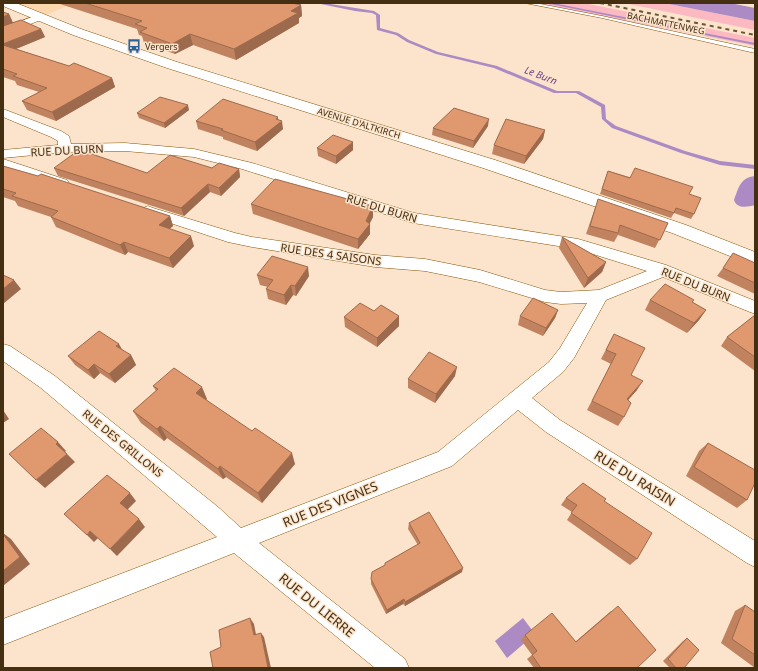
<svg xmlns="http://www.w3.org/2000/svg" width="758" height="671" font-family="'Noto Sans',sans-serif">
  <rect width="100%" height="100%" fill="#fbe4cb"/>
  <!-- built -->
  <path fill="#fcd7ae" d="M14,3H74L46,15Z"/>
  <!-- green -->
  <path fill="#fdb9c1" d="M536,3H584L755,38V46Z
    M624,3H664L755,21V30Z"/>
  <!-- water -->
  <path fill="#ac8ac4" d="M664,3H730L755,8V21Z
    M755,176V205C747,207 737,209 734,200C739,187 740,178 755,176Z
    M523,618L535,634L507,658L495,641Z"/>
  <g fill="none" stroke-linecap="round" stroke-linejoin="round">
    <!-- stream -->
    <path fill="#ac8ac4" fill-rule="evenodd" d="M316,3H324L374,11L380,15V28L398,33L409,40L438,52L497,66L557,91H579L605,105L606,119L616,126L685,151L720,161L755,165V169L720,165L681,153L612,128L602,119L601,107L576,93H554L494,68L436,54L407,42L396,35L377,30L376,15L372,13L355,11Z
      M545,3H553L755,43V45Z"/>
    <defs>
      <path id="lane" d="M525,3H535L602,16L755,49V53L602,18Z"/>
      <path id="street" d="M40,14L45,17L43,19L3,35V28Z
        M3,109L61,131L69,136L71,144L125,143L194,149L252,163L414,213L578,239L666,265L755,301V314L663,277L606,300L574,358L563,372L532,398L560,420L755,541V567L747,563L546,432L518,410L452,466L259,543L405,659L409,668H375L234,553L3,645V619L217,537L41,388L3,361V344L10,346L55,376L218,507L241,528L438,452L549,362L560,348L587,303L561,304L545,302L479,282L425,271L375,267L252,247L228,242L143,214L141,211L143,208L148,206L153,208L235,233L252,237L375,255L425,259L480,270L545,290L561,292L599,290L647,271L577,249L413,223L242,169L194,157L125,151L65,152L3,158V150L58,145V141L51,137L3,117Z
        M3,159L67,180L69,183L67,186L62,187L3,168Z"/>
      <path id="primary" d="M3,3H16L81,29L177,62L495,160L686,225L755,252V266L672,233L483,168L167,68L73,35L3,6Z"/>
    </defs>
    <!-- lane casing -->
    <use href="#lane" stroke="#865508" stroke-width="1"/>
    <!-- street casing -->
    <use href="#street" stroke="#865508" stroke-width="1"/>
    <!-- primary casing -->
    <use href="#primary" stroke="#865508" stroke-width="1"/>
    <!-- lane -->
    <use href="#lane" fill="#fff" fill-rule="evenodd"/>
    <!-- street -->
    <use href="#street" fill="#fff" fill-rule="evenodd"/>
    <!-- primary -->
    <use href="#primary" fill="#fff" fill-rule="evenodd"/>
    <!-- rail -->
    <path stroke="#6b563a" stroke-width="2" stroke-dasharray="4 4" stroke-linecap="butt" d="M600,3L755,35"/>
  </g>
  <!-- wall -->
  <path fill="#c1835f" d="M57,3H292L301,5L302,16L299,18V23L236,60L193,45L175,54L144,43L142,36L139,35L137,29Z
    M3,12L9,14L13,23L41,29L45,37L16,49L69,66L112,78L115,87L56,121L27,110L22,101L39,92L17,85L15,81L3,77Z
    M189,110L165,128L139,118L137,113Z
    M278,119L283,129L257,151L223,139V137L198,129L196,121Z
    M488,126L473,148L432,135L433,128Z
    M545,130L543,139L524,164L492,154L494,145Z
    M353,142V150L336,164L318,156L317,148Z
    M3,166L170,216L173,226L169,229L194,246L173,268L128,252L125,255L56,227L51,217L18,206L15,201L3,197Z
    M54,168L147,173L212,168L239,169L240,177L221,196L210,192L184,216L58,176Z
    M608,171L689,194L694,214L691,219L674,213L671,218L600,194Z
    M251,204L373,206V217L369,224L370,234L358,249L253,214Z
    M595,208L668,223L655,248L618,235L614,242L586,234Z
    M562,237L606,262L602,272L584,288L559,248Z
    M755,263V294L717,276L723,268Z
    M257,275L309,276L296,296L293,295L286,305L268,299L266,289L268,287L260,285Z
    M650,300H694L692,302L706,310L699,320L687,333L645,310Z
    M558,310L555,318L543,336L518,325L520,316Z
    M755,315V371L721,346L727,337Z
    M344,317L399,326L377,347L345,327Z
    M614,334L637,390L628,400L624,417L618,426L587,410L611,364L601,359Z
    M122,350L131,355L136,365L115,383L100,373L94,379L75,365L68,356Z
    M455,376L435,403L408,388V379Z
    M153,386L207,399L206,400L295,464L262,503L226,477L223,479L167,438L164,441L141,423L133,411L156,391Z
    M708,443L747,500L737,508L686,476L699,451Z
    M566,498L604,501L637,559L630,565L567,520L572,512L561,505Z
    M409,523L462,572L405,606L403,604L386,614L371,584V579L385,565V563L418,545L408,529Z
    M745,605L755,612V668L721,643L735,611Z
    M611,611L637,668H534L527,659L532,655L521,640L525,635L575,642Z
    M687,638L684,668H670L663,661L683,641Z"/>
  <!-- shaded-wall -->
  <path fill="#9d6a4d" d="M301,5L302,16L299,18V23L236,60L234,49L291,11Z
    M9,14L13,23L3,27V17Z
    M41,29L45,37L6,53L3,47V44Z
    M190,34L193,45L175,54L172,44Z
    M112,78L115,87L56,121L52,112Z
    M188,105L189,110L165,128L164,123Z
    M278,117V124L282,121L283,129L257,151L255,142Z
    M489,119L488,126L473,148L474,141Z
    M545,130L543,139L524,164L526,156Z
    M353,142V150L336,164V156Z
    M239,169L240,177L221,196L219,188Z
    M208,184L210,192L184,216L181,208Z
    M373,206V217L369,225L370,224V234L358,249V239Z
    M170,216L173,226L162,235L159,225Z
    M191,236L194,246L173,268L169,258Z
    M124,242L128,252L125,255L120,245Z
    M606,262L602,272L584,288L588,278Z
    M308,267L309,276L296,296L295,286Z
    M14,280L21,289L3,304V289Z
    M291,285L293,295L286,305L284,295Z
    M558,310L555,318L543,336L546,328Z
    M706,310L699,320L687,333L694,323Z
    M399,316V326L377,347V338Z
    M119,344L124,353L116,346Z
    M131,355L136,365L115,383L109,374Z
    M94,364L100,373L94,379L88,370Z
    M457,367L455,376L435,403L436,394Z
    M643,381L637,390L621,408L627,399Z
    M202,387L207,399L202,405L196,393Z
    M3,410L9,419L3,423Z
    M160,426L167,438L164,441L157,429Z
    M58,442L66,451L64,453L56,444Z
    M292,453L295,464L262,503L258,493Z
    M67,454L75,462L45,488L36,480Z
    M220,466L226,477L223,479L218,469Z
    M130,493L136,501L127,510L120,503Z
    M139,519L145,527L117,556L110,549Z
    M90,531L98,538L94,542L87,535Z
    M3,533L11,539L30,564L3,586Z
    M463,568L462,572L405,606V602Z
    M404,599L403,604L386,614L387,610Z
    M250,618L254,624L257,640L254,635Z
    M261,633L264,637L271,668H268Z"/>
  <!-- building -->
  <path fill="#e0986e" stroke="#9d6a4d" d="M85,3H292L301,5L291,11L298,13L234,49L190,34L172,44L140,32L147,28L135,24L142,21Z
    M3,12L9,14L3,17Z
    M21,20L41,29L3,44V26Z
    M3,45L69,66L74,63L112,78L52,112L22,101L47,88L13,76L17,74L3,69Z
    M160,97L188,105L164,123L137,113Z
    M223,99L278,117L276,119L282,121L255,142L221,130L223,129L196,121Z
    M454,108L489,119L474,141L433,128Z
    M506,119L545,130L526,156L494,145Z
    M333,135L353,142L336,156L317,148Z
    M76,152L86,155L89,153L147,173L170,155L212,168L219,163L239,169L219,188L208,184L181,208L54,168Z
    M3,166L38,176L41,174L170,216L159,225L191,236L169,258L124,242L120,245L51,217L58,211L12,196L16,193L3,189Z
    M635,168L693,187L689,194L701,198L694,214L676,208L674,213L602,189L608,171L630,178Z
    M275,179L373,206L366,221L370,224L358,239L251,204Z
    M598,199L668,223L660,240L620,225L618,233L590,226Z
    M562,237L606,262L588,278Z
    M733,253L755,263V283L723,268Z
    M272,256L308,267L295,286L291,285L284,295L266,289L273,280L257,275Z
    M3,275L14,280L3,289Z
    M665,284L694,300L692,302L706,310L694,323L650,300Z
    M533,298L558,310L546,328L520,316Z
    M360,303L374,311L381,305L399,316L377,338L344,317Z
    M755,315V357L727,337Z
    M99,331L119,344L116,346L131,355L109,374L94,364L88,370L68,356Z
    M614,334L645,348L631,375L643,381L627,399L631,403L624,417L592,401L616,354L606,350Z
    M429,352L457,367L436,394L408,379Z
    M174,368L202,387L196,393L252,431L255,428L292,453L258,493L220,466L218,469L160,426L157,429L133,411L158,389L153,386Z
    M41,428L58,442L56,444L67,454L36,480L9,454Z
    M708,443L755,470V483L747,500L694,467Z
    M107,475L130,493L120,503L139,519L110,549L90,531L87,535L64,514Z
    M583,483L606,499L604,501L652,533L637,559L571,513L577,505L566,498Z
    M429,512L463,568L405,602L404,599L387,610L371,579L372,572L385,565V563L420,543L409,523Z
    M3,534L20,557L3,571Z
    M745,605L755,612V655L732,639Z
    M618,606L656,650L637,668H541L532,655L537,651L525,635L552,613L576,642Z
    M250,618L254,635L261,633L268,668H213L210,652L221,647L219,630Z
    M687,638L699,650L684,668H676L668,659Z"/>
  <!-- icons -->
  <defs>
    <symbol id="bus-bare" viewBox="-9 -9 18 18"><path d="M-5-6H5V4H4V6H2V4H-2V6H-4V4H-5ZM-3.5-4V0h7V-4ZM-3.5 1.2v1.5H-2V1.2ZM2 1.2v1.5H3.5V1.2Z" fill="#2a639b" stroke="#fbe4cb" stroke-width="2.5" paint-order="stroke"/></symbol>
  </defs>
  <g fill-rule="evenodd">
    <use href="#bus-bare" x="124" y="36" width="20" height="20"/>
  </g>
  <g text-anchor="middle" dominant-baseline="central" stroke-width="3" stroke-linejoin="round" paint-order="stroke">
    <!-- far-street labels -->
    <g font-size="9" fill="#442f13" stroke="#fbe4cb">
      <text transform="translate(666 23) rotate(12)">BACHMATTENWEG</text>
      <text transform="translate(359 123) rotate(17)">AVENUE D'ALTKIRCH</text>
    </g>
    <!-- far-poi labels -->
    <g font-size="9" fill="#442f13" stroke="#fbe4cb" text-anchor="start">
      <text x="145" y="46">Vergers</text>
    </g>
    <!-- far-water labels -->
    <g font-size="10" font-style="italic" fill="#6d4189" stroke="#fbe4cb">
      <text transform="translate(541 75) rotate(21)">Le Burn</text>
    </g>
    <!-- street labels -->
    <g font-size="11" fill="#442f13" stroke="#fbe4cb">
      <text transform="translate(67 150) rotate(-3)">RUE DU BURN</text>
      <text transform="translate(382 208) rotate(17)">RUE DU BURN</text>
      <text transform="translate(331 254) rotate(8)">RUE DES 4 SAISONS</text>
      <text transform="translate(696 284) rotate(22)">RUE DU BURN</text>
      <text transform="translate(123 443) rotate(39)">RUE DES GRILLONS</text>
    </g>
    <!-- near-street labels -->
    <g font-size="13" fill="#442f13" stroke="#fbe4cb">
      <text transform="translate(635 478) rotate(32)">RUE DU RAISIN</text>
      <text transform="translate(330 504) rotate(-22)">RUE DES VIGNES</text>
      <text transform="translate(317 605) rotate(39)">RUE DU LIERRE</text>
    </g>
  </g>
  <!-- border -->
  <rect width="758" height="671" fill="none" stroke="#442f13" stroke-width="8"/>
</svg>
